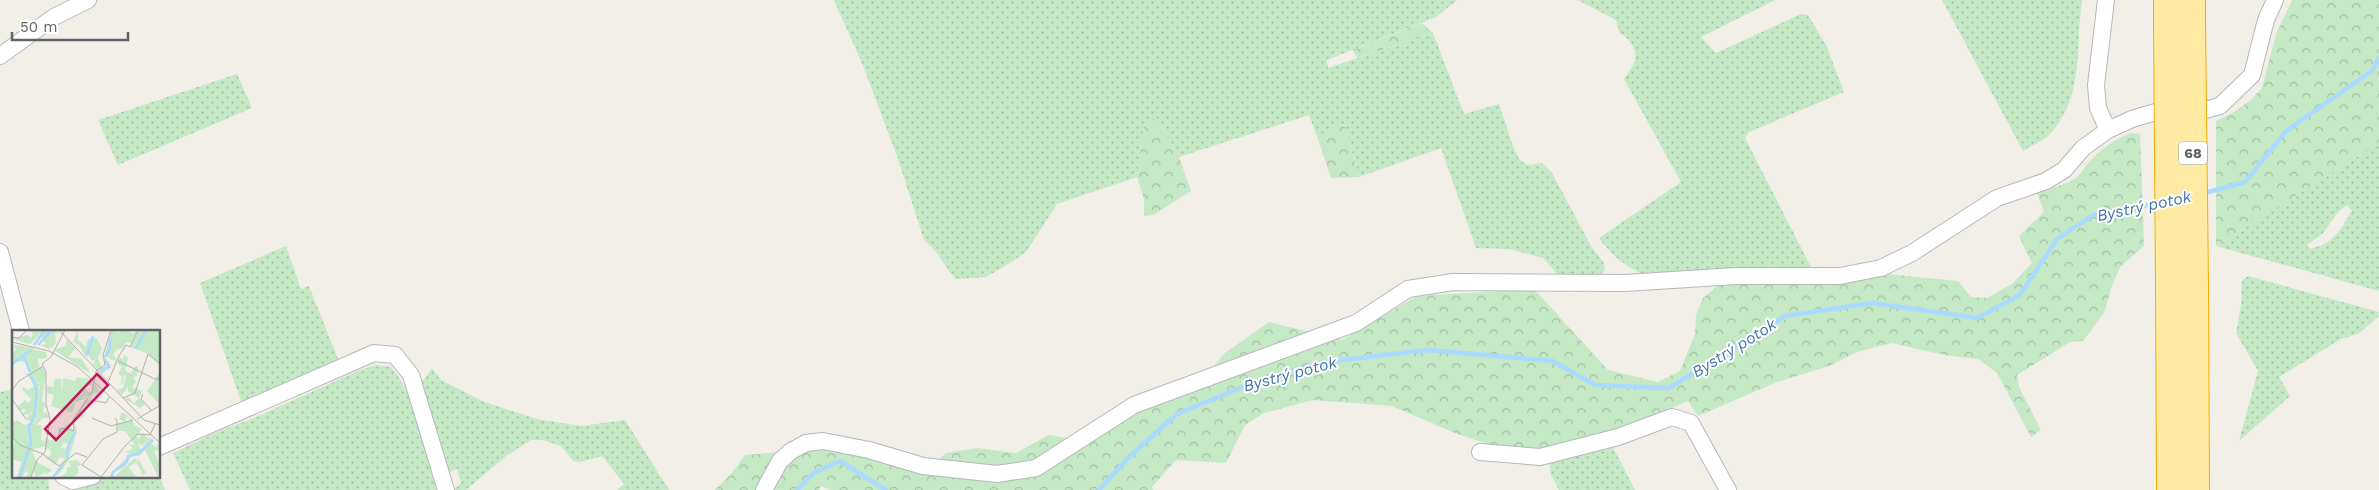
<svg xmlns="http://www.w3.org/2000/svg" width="2379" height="490" font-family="'Work Sans',sans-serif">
  <defs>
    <pattern id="grass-dots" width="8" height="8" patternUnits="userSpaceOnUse" patternTransform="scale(1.25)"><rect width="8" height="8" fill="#c5e8c5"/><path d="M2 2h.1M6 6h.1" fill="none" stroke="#a3c0a4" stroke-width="1.8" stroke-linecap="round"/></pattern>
    <pattern id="forest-crowns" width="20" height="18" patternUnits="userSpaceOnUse" patternTransform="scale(1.25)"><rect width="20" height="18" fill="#c5e8c5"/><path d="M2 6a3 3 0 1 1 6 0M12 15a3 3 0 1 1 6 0" fill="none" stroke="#a3c0a4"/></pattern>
  </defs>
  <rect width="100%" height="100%" fill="#f1efe8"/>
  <!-- grass -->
  <path fill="url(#grass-dots)" fill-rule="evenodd" d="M834,0H1457L1436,17L1327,60L1328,68L1433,33L1464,114L1499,104L1514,149L1519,159L1527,165L1542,163L1552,173L1591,246L1604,263L1605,269L1598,279L1559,276L1543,258L1509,249L1476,248L1441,148L1359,177L1344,124L1317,136L1309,115L1179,157L1156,117L1144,125L1137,177L1057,204L1026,252L1010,263L986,277L955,279L934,249L924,240L897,156L864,68Z
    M1578,0H1775L1701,37L1716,53L1801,14L1808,15L1826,45L1844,92L1749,132L1745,138L1811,267L1644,275C1624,265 1612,256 1599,238L1681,182L1624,79C1627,74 1634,66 1635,60C1638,49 1628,38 1619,32L1616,20Z
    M1942,0H2082C2075,46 2085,98 2049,135C2042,142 2030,146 2023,151Z
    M237,74L252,108L118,165L98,120Z
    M2379,143V291L2216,246ZM2347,205L2352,211C2340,230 2333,245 2309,249L2307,245L2323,233L2338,212Z
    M286,246L301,289L309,286L338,359L242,404L200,283Z
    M2248,276L2379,312V316L2358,334L2341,339L2279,377L2290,396L2239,441L2258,371L2236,333L2241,305L2242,281Z
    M377,365L391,367C417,397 426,452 437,490H190L173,453L217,432L254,418L360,370Z
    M432,368L441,380L484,402L537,419L581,426L625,420L669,490H617L624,484L602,456L580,462L573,461L561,446L543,440H531L506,456L466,490H454L461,483L457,469L448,473L420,385Z
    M14,389V476H48L49,490H0V392Z
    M1612,445L1635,490H1559L1551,475L1549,462Z
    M159,475L165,490H76L110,476Z"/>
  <!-- forest -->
  <path fill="url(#forest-crowns)" d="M2292,0H2379V143L2216,246V121L2234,112L2251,100L2262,88L2276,34Z
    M1422,23L1433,33L1357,58L1353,50Z
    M1156,117L1179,157L1191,191L1153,215L1144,216V199L1137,177L1144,125Z
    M1344,124L1359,177L1331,178L1317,136Z
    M2131,133L2140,134L2144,246L2121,266L2113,283L2104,313L2083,341L2070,342L2017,375L2019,387L2041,430L2031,437L1997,373L1978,359L1944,355L1891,343L1857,352L1829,366L1777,382L1698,416L1688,401L1625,429L1542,448L1510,451L1457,434L1392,406L1313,400L1264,413L1245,425L1226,463L1176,460L1152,487L1153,490H831L821,486L819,490H715L731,474L745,455L827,448L926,473L946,453L977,448L1016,453L1049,435L1089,442L1136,409L1197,386L1225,353L1269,322L1342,340L1417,296L1534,289L1608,370L1658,382L1680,371L1695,334L1696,315L1703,298L1719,285L1887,274L1958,281L1971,297L1987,298L2012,284L2032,263L2019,236L2044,212L2036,190C2050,188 2066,186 2077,177C2082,173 2085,166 2089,162C2100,149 2115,139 2131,133Z"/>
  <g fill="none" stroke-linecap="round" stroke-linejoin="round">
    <!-- stream -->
    <path stroke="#aadaff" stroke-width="4.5" d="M2201,194L2245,182L2286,131L2373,70L2379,58
      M797,490L815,472L840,461L886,490
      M1099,490L1129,457L1177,414L1257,381L1324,362L1428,350L1553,361L1595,385L1669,388L1785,316L1872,303L1977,318L2020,295L2057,239L2093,215L2160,203"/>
    <defs>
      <path id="minor" d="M2106,0L2096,85L2098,108L2108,130
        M0,56L54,17L88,0
        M0,252L21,331
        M159,447L374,353L395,355L411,375L446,490
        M1480,452L1540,457L1618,437L1672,417L1691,423L1728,490
        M63,476L73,481L93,476
        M764,490L780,461L791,451L806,443L823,441L869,450L923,466L997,474L1036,468L1134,405L1356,323L1408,289L1453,282L1625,283L1736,276H1840L1881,268L1912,253L1997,198L2046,181L2064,170L2083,148L2108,130L2132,119L2159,111L2183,109L2205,110L2220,106L2252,75L2266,20L2275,0"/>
      <path id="trunk" d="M2167,0V22
        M2192,0V22
        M2169,284L2170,490
        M2195,284L2196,490"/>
    </defs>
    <!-- minor casing -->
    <use href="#minor" stroke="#b5b8bc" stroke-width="18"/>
    <!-- trunk casing -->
    <use href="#trunk" stroke="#f9ab00" stroke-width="28"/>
    <!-- minor -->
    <use href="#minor" stroke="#fff" stroke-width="16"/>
    <!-- trunk -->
    <use href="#trunk" stroke="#feeaa1" stroke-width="26"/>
    <defs>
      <path id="trunk-bridge" d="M2167,22L2169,284
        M2192,22L2195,284"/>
    </defs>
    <!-- trunk-bridge casing -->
    <use href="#trunk-bridge" stroke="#f9ab00" stroke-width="28" stroke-linecap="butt"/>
    <!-- trunk-bridge -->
    <use href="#trunk-bridge" stroke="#feeaa1" stroke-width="26"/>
  </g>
  <g text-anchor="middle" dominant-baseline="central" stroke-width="4" stroke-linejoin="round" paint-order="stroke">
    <!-- shield labels -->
    <rect fill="#fff" stroke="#8f9295" stroke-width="1" x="2179" y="141.5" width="28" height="23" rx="4"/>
    <g font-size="14" font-weight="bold" fill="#5f6368">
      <text x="2193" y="153">68</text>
    </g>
    <!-- water labels -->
    <g font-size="16" font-style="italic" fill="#4174aa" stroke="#fff">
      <text transform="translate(2144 206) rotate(-12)">Bystrý potok</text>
      <text transform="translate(1734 348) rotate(-32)">Bystrý potok</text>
      <text transform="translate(1290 374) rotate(-15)">Bystrý potok</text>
    </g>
  </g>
  <!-- overview -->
  <g transform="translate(12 330)">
    <rect width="148" height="148" fill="#f1efe8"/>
    <path d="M17,0H32L18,14L0,9L15,5L19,8L21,4ZM34,0H40L37,4L41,0L50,4L43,3L44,13L40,18L36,16L39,20L28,15L34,14L32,11L36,6L28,8ZM66,0V10L74,17L76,9L84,8L90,18L86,29L90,37L85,39L81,34L84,29L80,31L76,24L74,27L67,15L61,12ZM118,0L120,4L125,0L119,13L114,12L111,18L104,20L101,26L104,27V31L100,30L95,26L103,17L102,8L110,0ZM55,10L64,18L56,27L70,29L79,44L42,20L53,16ZM2,15L19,17L15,22L11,19L10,26L0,32V23L4,20ZM23,20L34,22L35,28L26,29L27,37L19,40L15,29ZM112,25L116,28L114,39L112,35L114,41L119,44L123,36L126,37L125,46L121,47L124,52L120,57L130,61L127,68L133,74L128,78L113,69L116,67L122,73L127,68L116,61V57L110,65L105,60L111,58L114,47L112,44L111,54L109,53L110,46L106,44L110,37L106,34L107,27L111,29ZM29,39L34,42L30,72L26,70L28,56L32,54L25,53L22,46ZM65,47L73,49L74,47L80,53L81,56L73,54L72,59L79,63L73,69L64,72L60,83L39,76L42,65L35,63V56L42,57V50L49,48L50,64L51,48L63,51ZM12,57L22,66L21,81L17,84L21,85L19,91L14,90L17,84L10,85L14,79L7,80L5,77L13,70L17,73L19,69L10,59ZM26,72L32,75L31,83L35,82L37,88H30L25,95H30L29,110L33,111V107L39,111L42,107L45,109L48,103L45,98L49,99L56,94L62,101L61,108L56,114L51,112L49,118L55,119L53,129L48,127L43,135L30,125L35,128L39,125L38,119H34L33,116L18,120L19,98L25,96L21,91L28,88L24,81ZM110,82L115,85L120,90L123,96L130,99L124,106L127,109L130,103L137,109L130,116L126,113L129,120L119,125L114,122L121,118L116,114L123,115L113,101H106V94L119,91L115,86L113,92L107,89ZM0,90L14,97L16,111L10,132L0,129L3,110L0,106ZM139,113L145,118V114L147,115V120L142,121L147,133L146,147L133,120ZM20,122L25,132L40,140L35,144L38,147L33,143L24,147L21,140L19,147H14L17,143L11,140L16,124ZM125,126L134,143L131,145L124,132L117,137L124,147H102L123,128L127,133ZM65,130L70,135L65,136L67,143L62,147H47L54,143L55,137H59L56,131Z" fill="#c5e8c5"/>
    <path d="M99,0L107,2L103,7L105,10L102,9L103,17L93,27L99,36L90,44L86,40L97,37L92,29ZM126,0H147V34L137,24L118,17ZM19,17L23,20L15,29L19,40L30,36L32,40L22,46L26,54H32L27,56L26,70L33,73L34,78L26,72L24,81L28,90L23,88L21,92L25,96L19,98L18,119L22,122L16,124L17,132L11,140L17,143L13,142L10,147H5L16,109L14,97L3,93L5,90L12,95L18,93L22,66L15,60L24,56L14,44L18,43L14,31L3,32L0,39V32L10,26L11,19L15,22ZM147,43V74L135,61ZM83,53L88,62L82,63L76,74L71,78L69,83L73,86L62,91L65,101L56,131L47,144L40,147L55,126L54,118L63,102L60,92L73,70L78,69ZM138,107L142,111L127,126L121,124L112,137L102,142L101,147H96L120,122L129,120Z" fill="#c5e8c5"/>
    <path fill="none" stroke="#aadaff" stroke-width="2.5" d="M22,15L33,0M26,15L40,0M124,19L134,0M75,25L81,6M12,27L18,42M93,27L98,19V8M0,34L19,20M88,40L97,37L93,31M55,128L56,117L63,102M8,147L19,112L17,96L22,88L25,61L19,46M41,147L51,135M100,147L101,142L115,132L116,126L126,124L141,110"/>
    <path fill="none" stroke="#b3b3b1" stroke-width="1" d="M47,0L132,90L148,95M0,7L7,8L15,0M0,12L37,21L66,37L148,113M106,31L143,49H148M96,52L107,26L114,15L118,17L126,0M0,60L7,51L30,37M131,64L129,69L140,81M111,68L123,63L136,24L148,34M0,69L14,89M76,75L80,70L94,73L97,67M80,88L99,96L121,90M125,89L147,76L148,49M33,103L45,108L49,98L62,101L61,90L80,62L84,41L93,35L91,25L99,0M0,107L8,115L31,124L47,136L64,123L75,127M19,147L25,130L33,122L38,89L34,74V42L30,34L39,27L53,0M89,147L70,135L91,109L105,102V90L102,88M89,147L113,116L126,104L138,105L143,94"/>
    <path fill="#c2185b" fill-opacity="0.15" stroke="#c2185b" stroke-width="2.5" d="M85,44L96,55L44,110L33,99Z"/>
    <rect width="148" height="148" fill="none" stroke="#5f6368" stroke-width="2.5"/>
  </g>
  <!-- scale -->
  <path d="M12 32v8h116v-8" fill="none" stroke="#5f6368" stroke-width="2.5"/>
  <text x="20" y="32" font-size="15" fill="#5f6368" stroke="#ffffff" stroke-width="4" paint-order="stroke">50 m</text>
</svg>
